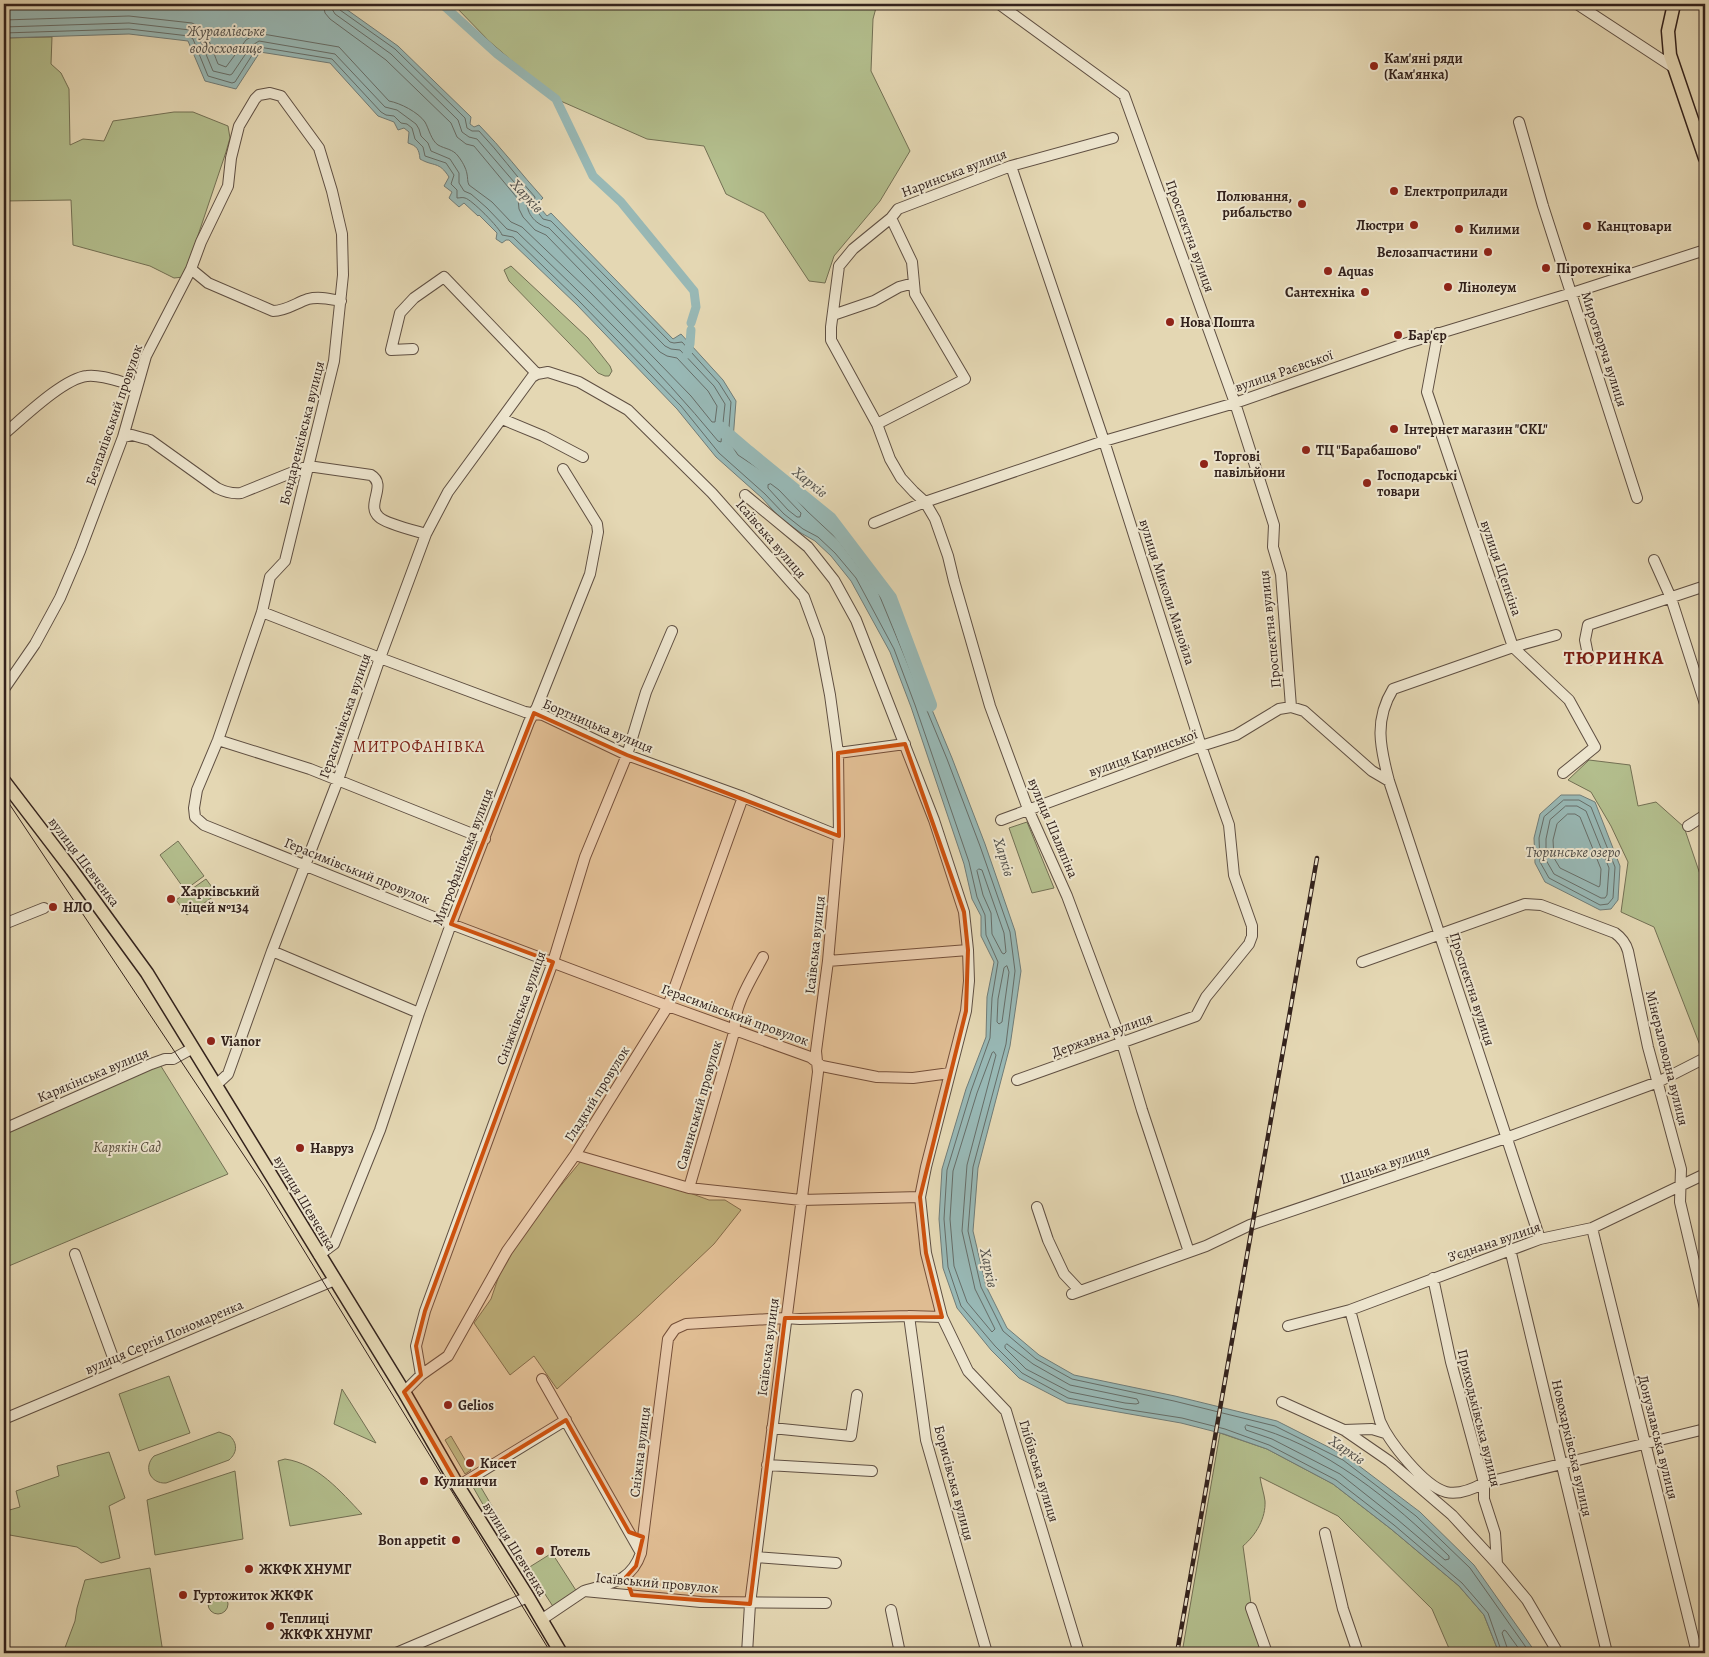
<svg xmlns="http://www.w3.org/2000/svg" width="1709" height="1657" font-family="Alegreya,serif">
  <rect width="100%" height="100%" fill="#e4d7b3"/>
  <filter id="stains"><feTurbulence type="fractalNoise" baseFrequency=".004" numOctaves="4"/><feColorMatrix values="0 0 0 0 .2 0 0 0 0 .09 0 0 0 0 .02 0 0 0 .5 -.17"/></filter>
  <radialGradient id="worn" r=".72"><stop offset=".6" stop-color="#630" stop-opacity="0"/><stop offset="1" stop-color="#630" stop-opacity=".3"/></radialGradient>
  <!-- green -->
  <path fill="#b3be8d" stroke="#737054" d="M453,4H877L873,19L871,71L910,151L880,201L834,256L825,283L809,281L764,213L726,194L704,146L647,139L556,99L489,41Z
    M52,37L51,64L61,73L69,89L70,145L83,139L104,141L113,121L174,112H193L228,126L230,138L226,152L184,277L174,278L150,266L73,245L71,200L4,201V38Z
    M511,266L588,338L610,366L612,371L609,376H605L598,373L509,281L504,270Z
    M1589,760L1630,765L1638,806L1656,802L1684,827L1705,889V1051L1703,1053L1654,927L1621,912L1628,862L1611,826L1591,792L1568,780Z
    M1027,822L1054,888L1032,893L1009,828Z
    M178,841L204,876L185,890L160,855Z
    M206,879L217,894L187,915L176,900Z
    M159,1063L228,1174L4,1268V1132Z
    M581,1161L657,1181L709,1200H725L741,1210L714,1244L639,1315L557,1389L534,1356L510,1375L474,1323L491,1299L504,1261L530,1223Z
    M169,1376L190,1433L139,1451L119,1394Z
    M342,1389L376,1443L334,1424Z
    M219,1432L230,1436C238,1444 237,1453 229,1460L166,1483C150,1484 143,1467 154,1456Z
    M1220,1433L1267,1449L1333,1484L1391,1529L1459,1586L1484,1615L1499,1653H1451L1432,1609L1338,1516L1260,1477C1261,1485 1264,1493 1265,1501C1266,1518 1256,1535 1243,1546L1251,1604L1263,1653H1182Z
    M451,1436L471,1470L465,1474L445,1440Z
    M109,1452L125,1498L109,1506L120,1558L101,1563L77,1547L4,1534V1505L6,1511L20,1507L16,1491L59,1476L57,1466Z
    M285,1459C318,1464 340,1491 362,1514L290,1526L278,1461Z
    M235,1471L243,1539L155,1555L147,1500Z
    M479,1484L499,1518L493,1522L473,1487Z
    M552,1553L577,1592L554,1608L528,1568Z
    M150,1568L163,1653H63L75,1621L77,1608L85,1580Z
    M208 1604a10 10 0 1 1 20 0a10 10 0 1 1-20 0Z"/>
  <!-- water -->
  <path fill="#98b8b5" stroke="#707c78" d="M4,4H339L398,46L471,117L470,124L474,127L479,125C502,148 521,174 543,198L537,204L547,216L551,213L673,339L681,334L723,380L736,401L733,440L742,452L786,481L811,508L841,536L882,589L952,758L985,844L1015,931L1021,971L1010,1046L978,1168L973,1231L986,1286L1007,1328L1039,1355L1074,1375L1175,1396L1277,1421L1346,1456L1420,1512L1474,1565L1536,1653H1499L1484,1615L1459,1586L1391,1529L1333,1484L1267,1449L1224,1434L1181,1423L1067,1403L1019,1378L991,1350L957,1308L943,1268L939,1219L942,1169L966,1089L986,1037L987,997L994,962L981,936V916L972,899L964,864L911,707L890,652L851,581L831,556L815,541L801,533L780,518L762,498L716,457L677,409L577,305L509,240H506L502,243L496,239L497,233L479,215L478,216L464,203L459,207L449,198L452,192L444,186L449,177C439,161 434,167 420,159C419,149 417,146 408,143L409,132L404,128L398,130L394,122L378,116L330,63L260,52L236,89L205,81L188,41L129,34L4,38Z
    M1561,795H1580L1595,802L1620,866L1618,900L1611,909L1600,910L1545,882L1535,863L1534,838L1540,814Z"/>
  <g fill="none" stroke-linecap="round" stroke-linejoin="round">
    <!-- shore -->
    <path stroke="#666d68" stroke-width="1" d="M337,4L340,10L395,49L465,118L467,128L472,131H479C499,152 515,175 535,197L533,206L543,219L551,221L670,342L674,343L682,342L719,383L731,402L728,440L738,455L783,485L807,511L838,540L878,592L947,759L980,846L1010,932L1015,971L1006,1044L973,1167L968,1231L981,1287L1003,1331L1036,1359L1072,1379L1174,1401L1275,1426L1343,1460L1416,1516L1470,1568L1530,1653
      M4,20L129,16L192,23C208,29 212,50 218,64L226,67L246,40L257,33L339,47L389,101C400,103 418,112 425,122C429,129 431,140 438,145C445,149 453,149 458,156C462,161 466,168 467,174C468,178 467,181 469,185L492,202L511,222L522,227L590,292L691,396L712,422H715L717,406L708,391L677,358L667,356L660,352L546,235L535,230L523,217L519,209L518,199L474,146L466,144L457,137L451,123L386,60L330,19L325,13L323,4
      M4,27L129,23L190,30L198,35L213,71L230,75L232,74L251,46L259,41L335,54L385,107L397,110L416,124L419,129L421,136L428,143L431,151L450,159L459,173V183L464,191L471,194L487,208L507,229L517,232C587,299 657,367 718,441L721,442L725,404L714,386L680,350L671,349L665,346L549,228C534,224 525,212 527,197L477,139L469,137L462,132L458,120L391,54L335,14L332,9L331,4
      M4,33L129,29L189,36L193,39L208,76L232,83L235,82L256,49L259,47L332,59L381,112L386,115L394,116L401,123L407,124L412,128L415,139L423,147L425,156L446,163L454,175L451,184L457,190V198C460,198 462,197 465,198C471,199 500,228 502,235L513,237L580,302L681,406L719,453L765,494L784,514L803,529L818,537L835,553L856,578L894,649L915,705L969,862L977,897L985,915L986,935L998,962L992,998L990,1038L971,1091L947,1170L944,1219L948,1267L961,1306L995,1346L1022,1373L1068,1398L1124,1409L1182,1418L1225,1429L1269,1445L1336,1480L1394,1525L1462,1583L1488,1613L1502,1653
      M771,484L779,490L801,513L800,517H797L788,510L768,488V485Z
      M1564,800H1579L1591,807L1615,867L1613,898L1608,904L1600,905L1549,878L1540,862L1539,838L1544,817Z
      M1566,806H1577L1586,811L1609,868L1607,895L1605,898H1601L1554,874L1546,860V839L1550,820Z
      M1568,814H1575L1580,817L1601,869L1600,885L1599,887L1560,868L1554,858L1553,840L1557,824Z
      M979,869L982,870L1004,933L1006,952L1004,954L1002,953L992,934L991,913L983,895L977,871Z
      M1007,966L1009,972L1002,1022L999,1024L997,1022L998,999L1004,968Z
      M994,1052L996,1055L967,1165L962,1231L975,1289L995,1329L992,1332L967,1302L954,1266L950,1219L953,1171L977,1093L992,1053Z
      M1007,1344L1033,1364L1070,1385L1137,1399L1139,1403L1136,1404L1125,1403L1070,1392L1026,1369L1005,1348V1346Z
      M1247,1425C1325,1444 1392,1501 1449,1556V1559L1445,1560L1398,1520L1340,1474L1272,1439L1246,1430L1245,1427Z
      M1509,1653L1502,1633L1504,1630L1506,1631L1522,1653"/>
    <!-- canal -->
    <path stroke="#98b8b5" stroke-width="9" d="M442,4L497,54L556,99L593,176L621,202L694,291L696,307L691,323
      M687,354L690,344L691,330"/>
    <!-- river -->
    <path stroke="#98b8b5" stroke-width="14" d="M720,428L748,452L830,519L890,598L930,705"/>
    <defs>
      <path id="minor" d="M999,4L1124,95L1235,403L1274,525L1273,547L1281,574L1291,707
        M1577,4L1673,67
        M1519,122L1543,206L1637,498
        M1113,138L1011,166L898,209L891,218L853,249L839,266L831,327V340L877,424L890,459L901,478L914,492L925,502L935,519L948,556L954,581L990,706L1028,809L1067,896L1122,1043L1142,1110L1189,1252
        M1011,166L1104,441L1201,746L1229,825L1234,875L1252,926V936L1249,944L1206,997L1196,1016L1017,1080
        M191,269L208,283L273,311C286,311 296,303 308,299C319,296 330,299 341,301
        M833,315L874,301L899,287L914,283
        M1438,333L1427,392L1513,647L1569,700L1595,747L1563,773
        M413,349L391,350L400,313L414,298L444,277L537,374
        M502,419L543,436L583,457
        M877,424L965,379L915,294L912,262L891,218
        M4,434C23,418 64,378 87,376C101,374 123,383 137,386
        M123,437L132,435L150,440L217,488C225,492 232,494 241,493L308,466L371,475C388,485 365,505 379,517C386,524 416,531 426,534
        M745,495L808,547L834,580L856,620L934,820L964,912L968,950L969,981L966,1011L926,1167L920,1197L926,1253L942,1317
        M874,523L925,502L1104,441L1235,403L1404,344L1572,293L1705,250
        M1654,560L1671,598L1705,704
        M262,612L380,658L525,712L543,715L627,755L743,797L839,836
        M1589,660L1585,640L1588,625L1705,586
        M4,689L35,644L60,598L80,551L123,437L146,356L191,269L201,242L228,186L231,158L239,126L255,99L259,95L270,93L281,96L319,148L332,191L342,234L343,275L334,361L285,561L270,577L262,612L218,740L197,790L194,808L195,817L204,825L451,924L668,1006L810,1057L822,1066L877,1077L913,1078L950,1073
        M218,740L310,769L485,839
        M838,753L905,744
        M1001,820L1201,746L1236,735L1279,709L1291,707L1304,711L1372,771L1389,781
        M1688,826L1705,815
        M4,924L44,908
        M272,951L419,1013
        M828,961L968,950
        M1362,962L1525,904L1541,905L1615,933C1622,938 1626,944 1628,951L1648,1047L1681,1169L1680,1202L1705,1308
        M216,1085L228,1074L272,951L338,780L380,658L426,534L448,492L532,377L537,374L548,372L579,382L628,410L712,493L804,597L819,638L830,695L838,753L839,836L828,961L816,1051L818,1072L750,1604L747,1653
        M4,1129L151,1064L165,1059H173L193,1048
        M575,1155L689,1188L801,1200L920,1197
        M689,1188L735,1029C733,1007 753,976 763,957
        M1037,1207L1048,1240L1064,1274L1080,1291
        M1592,1228L1697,1653
        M1540,1239L1389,781C1380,747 1374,720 1393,689L1513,647L1556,635
        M1510,1249L1607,1653
        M75,1254L118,1371
        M319,1255L334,1244L380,1130L419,1013L451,924L529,722L537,707L590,574L598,532L597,524L563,469
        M1433,1278L1451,1362L1484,1483V1499L1495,1533L1497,1564
        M1072,1294L1206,1246L1250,1225L1506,1138L1658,1082L1705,1058
        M1350,1310L1380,1421C1389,1442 1424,1486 1446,1492C1458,1495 1473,1489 1484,1483L1705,1429
        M909,1316L926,1440L987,1653
        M1288,1326L1350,1310L1540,1239L1592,1228L1705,1174
        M421,1375L448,1356L507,1251L575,1155L668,1006L743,797
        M542,1379L641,1553
        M404,1392L421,1375L416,1346L425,1311L553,962L585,857L627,755L646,692L672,631
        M1282,1402L1344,1430L1389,1461L1452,1515L1497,1564L1527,1600L1558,1653
        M4,1419L335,1280
        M772,1428L851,1436L857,1395
        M1344,1430L1372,1429L1385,1433
        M767,1465L872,1471
        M458,1486L566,1420
        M1325,1533L1343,1609L1358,1653
        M756,1557L836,1563
        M584,1591C611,1583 631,1582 641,1553L668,1339L675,1329L686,1324L785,1318L800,1319L909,1316L942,1317L968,1371L1006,1411L1079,1653
        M1251,1608L1267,1653
        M891,1610L900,1653
        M541,1620L584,1591L701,1602L826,1603
        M396,1653L528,1597"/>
      <path id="major" d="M1674,4L1668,31L1670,55L1705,158
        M4,781L72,870L147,973L404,1392L458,1486L528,1597L561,1653"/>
    </defs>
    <!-- minor casing -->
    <use href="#minor" stroke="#5f4f42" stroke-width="12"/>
    <!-- major casing -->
    <use href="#major" stroke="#33221c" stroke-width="15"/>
    <!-- minor -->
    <use href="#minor" stroke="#ede5ce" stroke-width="10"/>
    <!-- major -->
    <use href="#major" stroke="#e4d7b3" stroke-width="12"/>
    <!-- tram -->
    <path stroke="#33221c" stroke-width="1" d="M4,796L265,1187L551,1653"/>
    <defs>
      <path id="rail" d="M1177,1653L1317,858"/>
    </defs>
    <!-- rail casing -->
    <use href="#rail" stroke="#33221c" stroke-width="4.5"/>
    <!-- rail -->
    <use href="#rail" stroke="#ede5ce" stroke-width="2.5" stroke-dasharray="8" stroke-linecap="butt"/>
  </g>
  <!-- marked area -->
  <path fill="#cd510e" fill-opacity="0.2" stroke="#cd510e" stroke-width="4" stroke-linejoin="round" d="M534,713L627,755L839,836L838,753L905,744L964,912L968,950L966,1011L920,1197L926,1253L942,1317L785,1318L750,1604L632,1595L626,1577L636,1566L643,1537L629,1532L566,1420L458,1486L404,1392L421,1375L416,1346L425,1311L553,962L451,924Z"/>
  <!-- markers -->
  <g fill="#8f2418" stroke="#ede5ce" stroke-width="2">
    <circle cx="1374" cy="66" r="5"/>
    <circle cx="1394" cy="191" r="5"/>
    <circle cx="1302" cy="204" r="5"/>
    <circle cx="1414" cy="225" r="5"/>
    <circle cx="1587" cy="226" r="5"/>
    <circle cx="1459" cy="229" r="5"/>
    <circle cx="1488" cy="252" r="5"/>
    <circle cx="1546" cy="268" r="5"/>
    <circle cx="1328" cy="271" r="5"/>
    <circle cx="1448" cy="287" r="5"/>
    <circle cx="1365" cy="292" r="5"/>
    <circle cx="1170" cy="322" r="5"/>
    <circle cx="1398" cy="335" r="5"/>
    <circle cx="1394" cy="429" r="5"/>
    <circle cx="1306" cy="450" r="5"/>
    <circle cx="1204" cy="464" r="5"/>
    <circle cx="1367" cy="483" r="5"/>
    <circle cx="171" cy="899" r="5"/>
    <circle cx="53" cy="907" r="5"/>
    <circle cx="211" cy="1041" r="5"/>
    <circle cx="300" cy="1148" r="5"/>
    <circle cx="448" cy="1405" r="5"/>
    <circle cx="470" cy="1463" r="5"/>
    <circle cx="424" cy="1481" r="5"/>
    <circle cx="456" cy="1540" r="5"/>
    <circle cx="540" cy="1551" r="5"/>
    <circle cx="249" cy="1569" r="5"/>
    <circle cx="183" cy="1595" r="5"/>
    <circle cx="270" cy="1626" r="5"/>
  </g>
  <g text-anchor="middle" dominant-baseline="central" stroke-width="4" stroke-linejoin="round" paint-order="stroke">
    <!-- poi labels -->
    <g font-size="14" font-weight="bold" fill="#33221c" stroke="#ede5ce" text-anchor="start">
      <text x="1384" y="58">Кам'яні ряди<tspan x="1384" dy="16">(Кам'янка)</tspan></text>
      <text x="1404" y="191">Електроприлади</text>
      <text x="1292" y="196" text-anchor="end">Полювання,<tspan x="1292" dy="16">рибальство</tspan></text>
      <text x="1404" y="225" text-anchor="end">Люстри</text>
      <text x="1597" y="226">Канцтовари</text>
      <text x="1469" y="229">Килими</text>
      <text x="1478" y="252" text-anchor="end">Велозапчастини</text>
      <text x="1556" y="268">Піротехніка</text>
      <text x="1338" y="271">Aquas</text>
      <text x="1458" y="287">Лінолеум</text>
      <text x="1355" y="292" text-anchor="end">Сантехніка</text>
      <text x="1180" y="322">Нова Пошта</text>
      <text x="1408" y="335">Бар'єр</text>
      <text x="1404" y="429">Інтернет магазин "CKL"</text>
      <text x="1316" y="450">ТЦ "Барабашово"</text>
      <text x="1214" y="456">Торгові<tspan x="1214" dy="16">павільйони</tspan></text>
      <text x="1377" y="475">Господарські<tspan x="1377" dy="16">товари</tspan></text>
      <text x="181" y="891">Харківський<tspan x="181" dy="16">ліцей №134</tspan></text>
      <text x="63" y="907">НЛО</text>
      <text x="221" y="1041">Vianor</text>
      <text x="310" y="1148">Навруз</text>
      <text x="458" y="1405">Gelios</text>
      <text x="480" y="1463">Кисет</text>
      <text x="434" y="1481">Кулиничи</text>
      <text x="446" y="1540" text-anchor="end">Bon appetit</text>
      <text x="550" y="1551">Готель</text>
      <text x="259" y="1569">ЖКФК ХНУМГ</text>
      <text x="193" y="1595">Гуртожиток ЖКФК</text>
      <text x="280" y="1618">Теплиці<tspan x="280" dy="16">ЖКФК ХНУМГ</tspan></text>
    </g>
    <!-- street labels -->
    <g font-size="14" fill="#33221c" stroke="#ede5ce">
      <text transform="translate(954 173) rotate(-21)">Наринська вулиця</text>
      <text transform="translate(1190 236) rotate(70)">Проспектна вулиця</text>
      <text transform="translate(1604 349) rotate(72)">Миротворча вулиця</text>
      <text transform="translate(1284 371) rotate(-19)">вулиця Раєвської</text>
      <text transform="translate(114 415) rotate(-71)">Безпалівський провулок</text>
      <text transform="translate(302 433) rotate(-76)">Бондаренківська вулиця</text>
      <text transform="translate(771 539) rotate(49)">Ісаївська вулиця</text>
      <text transform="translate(1501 568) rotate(71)">вулиця Щепкіна</text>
      <text transform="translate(1167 592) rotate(72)">вулиця Миколи Манойла</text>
      <text transform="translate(1270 629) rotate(-96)">Проспектна вулиця</text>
      <text transform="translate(345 716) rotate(-71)">Герасимівська вулиця</text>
      <text transform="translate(598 726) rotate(23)">Бортницька вулиця</text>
      <text transform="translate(1143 753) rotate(-20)">вулиця Каринської</text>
      <text transform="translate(1053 828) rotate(67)">вулиця Шаляпіна</text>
      <text transform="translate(463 857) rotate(-69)">Митрофанівська вулиця</text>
      <text transform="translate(84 862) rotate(53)">вулиця Шевченка</text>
      <text transform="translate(357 871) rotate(22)">Герасимівський провулок</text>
      <text transform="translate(815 945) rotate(-84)">Ісаївська вулиця</text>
      <text transform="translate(1472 989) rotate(72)">Проспектна вулиця</text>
      <text transform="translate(521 1008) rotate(-70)">Сніжківська вулиця</text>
      <text transform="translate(735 1015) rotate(20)">Герасимівський провулок</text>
      <text transform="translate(1102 1035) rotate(-20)">Державна вулиця</text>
      <text transform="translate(1667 1058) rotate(76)">Мінераловодна вулиця</text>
      <text transform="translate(93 1075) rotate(-23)">Карякінська вулиця</text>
      <text transform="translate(597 1094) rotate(-58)">Гладкий провулок</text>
      <text transform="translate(699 1105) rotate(-74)">Савинський провулок</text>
      <text transform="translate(1385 1165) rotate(-19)">Шацька вулиця</text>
      <text transform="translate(305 1203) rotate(59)">вулиця Шевченка</text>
      <text transform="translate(1494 1242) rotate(-19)">З’єднана вулиця</text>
      <text transform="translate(164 1337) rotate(-23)">вулиця Сергія Пономаренка</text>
      <text transform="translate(768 1347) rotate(-83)">Ісаївська вулиця</text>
      <text transform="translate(1479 1418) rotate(76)">Приходьківська вулиця</text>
      <text transform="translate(1658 1437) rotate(76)">Донузлавська вулиця</text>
      <text transform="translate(1572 1448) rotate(77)">Новохарківська вулиця</text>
      <text transform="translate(640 1452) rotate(-83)">Сніжна вулиця</text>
      <text transform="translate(1039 1471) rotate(73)">Глібівська вулиця</text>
      <text transform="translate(954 1483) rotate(75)">Борисівська вулиця</text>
      <text transform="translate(515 1549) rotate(58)">вулиця Шевченка</text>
      <text transform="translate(657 1583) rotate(5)">Ісаївський провулок</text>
    </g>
    <!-- park labels -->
    <g font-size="14" font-style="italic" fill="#534938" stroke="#ede5ce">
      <text x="127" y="1147">Карякін Сад</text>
    </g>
    <!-- water labels -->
    <g font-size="15" font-style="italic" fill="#514f4a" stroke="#ede5ce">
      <text x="226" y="31">Журавлівське<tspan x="226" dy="17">водосховище</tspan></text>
      <text transform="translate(527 196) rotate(47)">Харків</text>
      <text transform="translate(810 482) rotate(39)">Харків</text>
      <text x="1573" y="852">Тюринське озеро</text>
      <text transform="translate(1004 857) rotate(73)">Харків</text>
      <text transform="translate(989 1268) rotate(78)">Харків</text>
      <text transform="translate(1347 1450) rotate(34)">Харків</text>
    </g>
    <!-- quarter labels -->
    <g font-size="16" letter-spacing="1" fill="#7a1f14" stroke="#ede5ce">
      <text x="419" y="747">МИТРОФАНІВКА</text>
    </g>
    <!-- district labels -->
    <g font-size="19" font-weight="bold" letter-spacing="1" fill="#7a1f14" stroke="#ede5ce">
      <text x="1614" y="658">ТЮРИНКА</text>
    </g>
  </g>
  <!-- margin -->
  <rect width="1709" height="1657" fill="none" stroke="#e4d7b3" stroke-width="20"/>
  <rect x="5" y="5" width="1699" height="1647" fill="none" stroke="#33221c" stroke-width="2.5"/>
  <rect x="10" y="10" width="1689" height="1637" fill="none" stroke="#33221c"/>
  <rect width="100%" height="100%" filter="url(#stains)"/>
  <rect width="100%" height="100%" fill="url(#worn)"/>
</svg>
